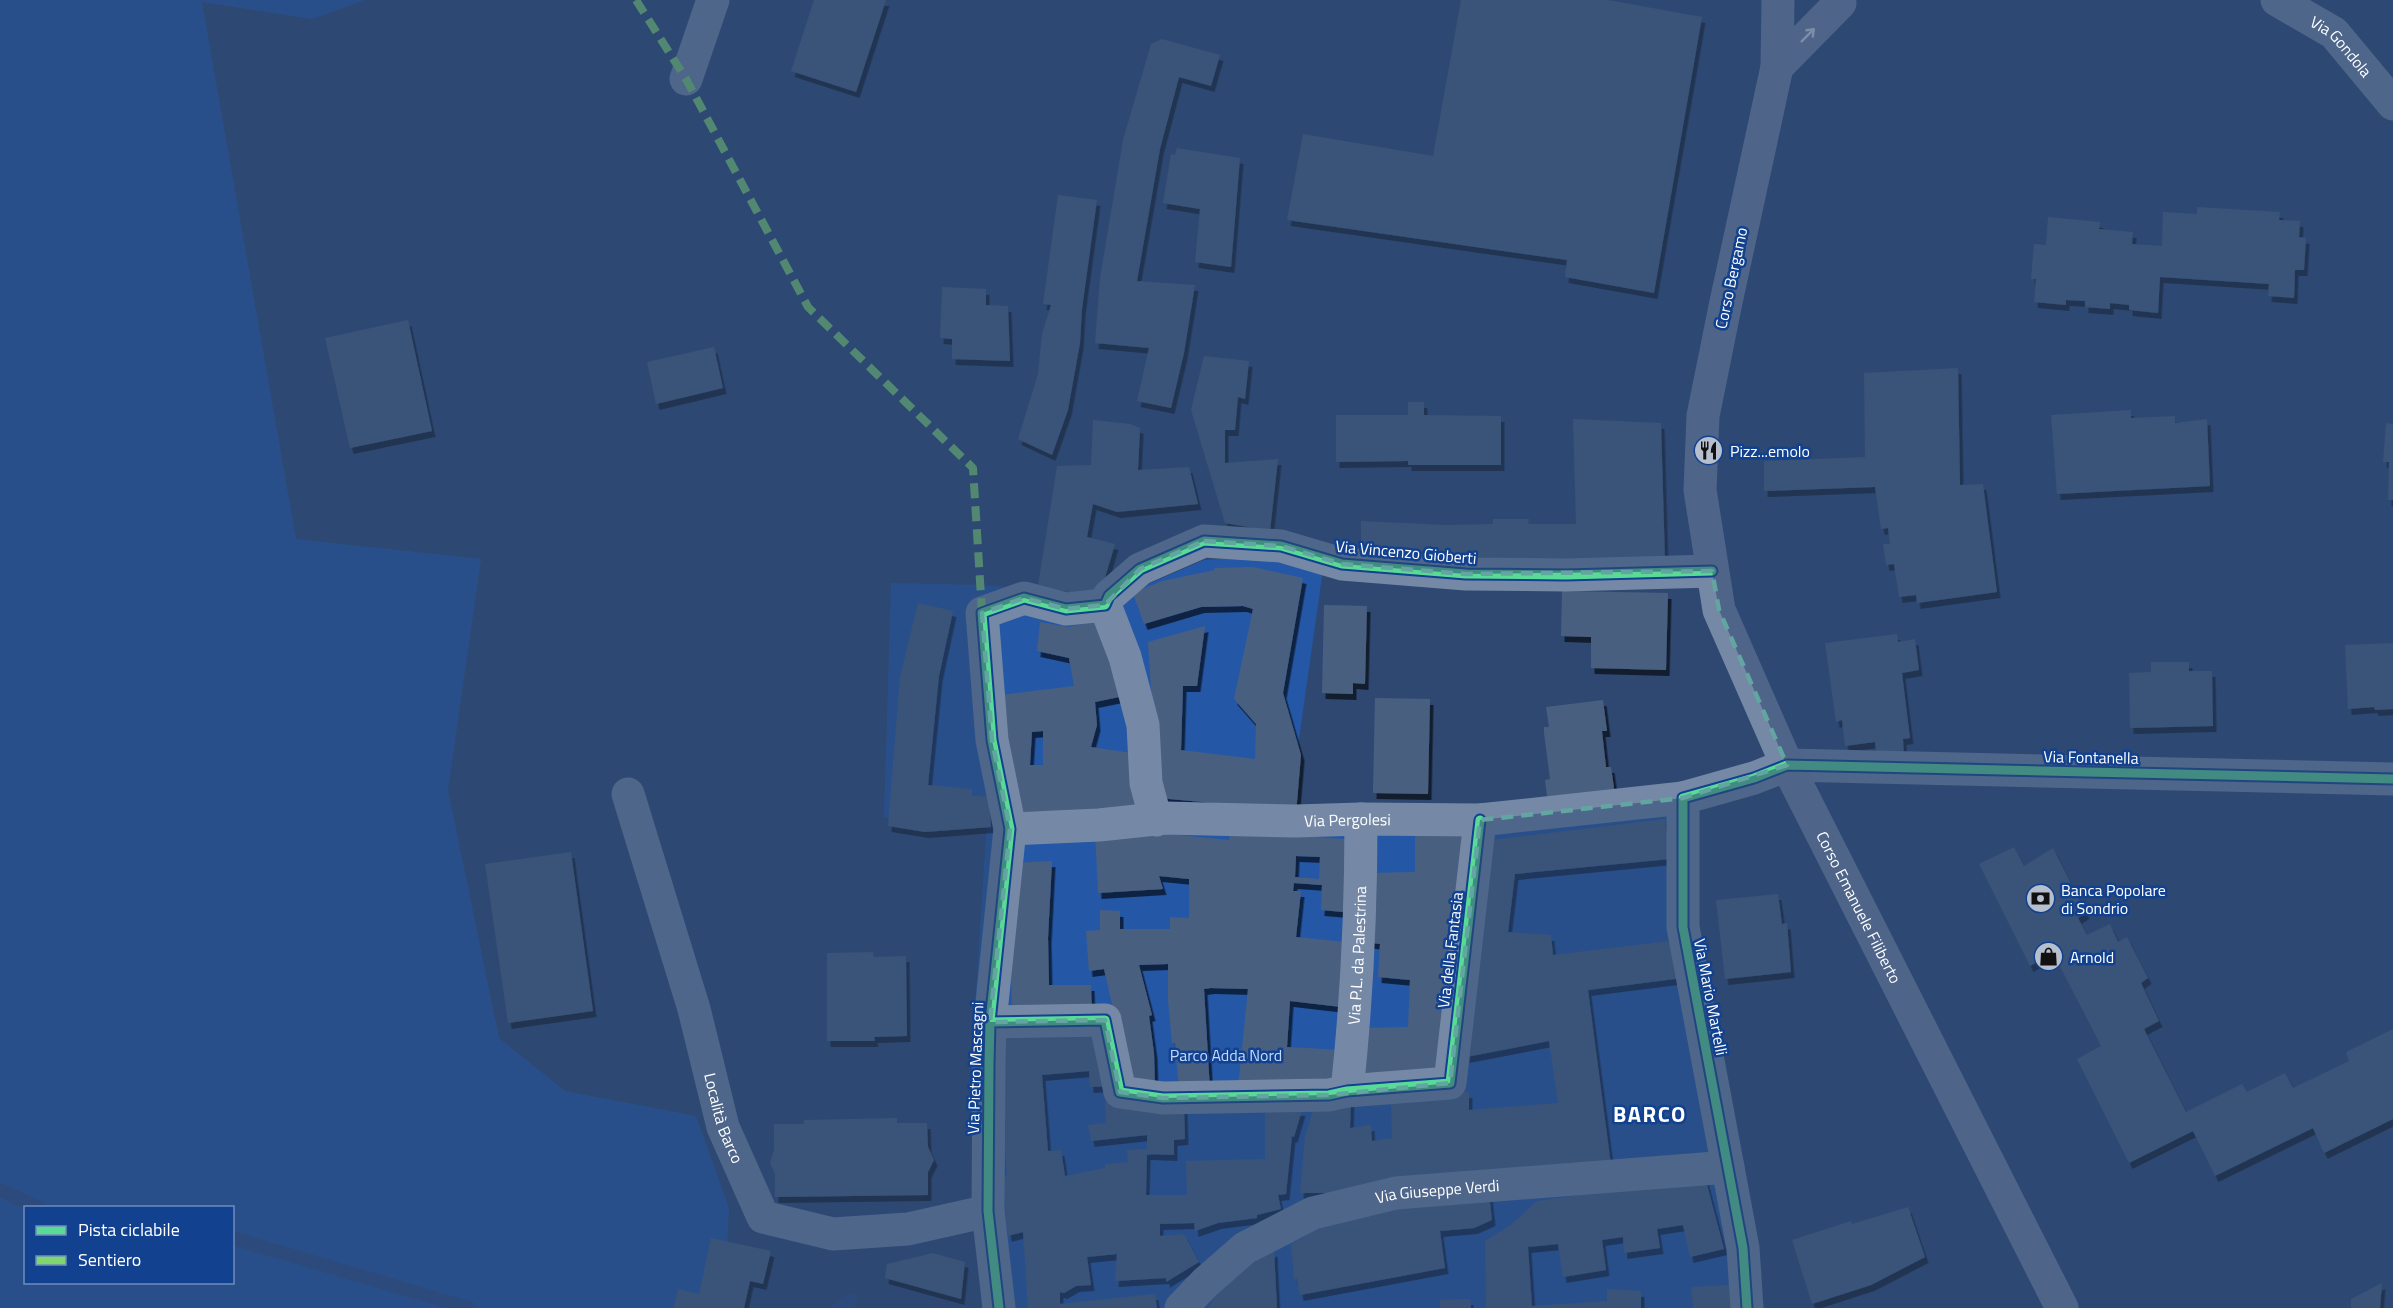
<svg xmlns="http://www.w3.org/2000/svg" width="2393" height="1308" font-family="'Titillium Web',sans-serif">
  <defs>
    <filter id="shadow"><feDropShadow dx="3.5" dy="6" stdDeviation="0" flood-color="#0009"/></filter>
  </defs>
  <rect width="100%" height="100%" fill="#2e4872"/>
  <!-- green -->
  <path fill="#2458a7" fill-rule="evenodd" d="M0,0H365L312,19L202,2L296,539L481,559L448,790L499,1038L565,1091L696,1116L729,1208L724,1308H0ZM26,1208H232V1282H26Z
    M1308,554L1324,562L1289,810L1479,813L1672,794L1749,1308H1001L997,1257L969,1100L987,820L884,817L891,583L982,585L1063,592H1130L1204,560Z"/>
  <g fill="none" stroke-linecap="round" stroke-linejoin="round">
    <!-- stream -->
    <path stroke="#2c4f88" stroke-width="14" d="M0,1190L40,1208
      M232,1238L469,1308
      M839,1308L851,1300"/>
  </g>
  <!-- building -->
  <path fill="#495f80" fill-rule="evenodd" filter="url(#shadow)" d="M814,0H886L856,92L791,71Z
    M1461,0H1608L1702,17L1654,293L1565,277L1567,260L1287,220L1303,134L1433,156Z
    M1162,39L1220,55L1211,86L1179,77L1160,149L1137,281L1195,285L1184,353L1171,408L1137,401L1149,348L1095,343L1100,278L1123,140L1151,44Z
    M1177,148L1240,158L1231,267L1195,262L1200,209L1163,203L1171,154L1175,155Z
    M1058,195L1097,200L1082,309L1080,343L1068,410L1052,455L1018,439L1038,374L1042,334L1051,305L1043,304Z
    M2197,207L2280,212L2279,220L2300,221L2299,237L2306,238L2304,270H2295L2294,298L2268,296L2269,284L2160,277L2158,313L2129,310V305L2110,303V309L2085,307V301L2066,300V305L2034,302L2036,279H2031L2034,244L2046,245L2048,217L2100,222L2099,229L2133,232L2132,244L2162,246L2163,212L2197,214Z
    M942,287L986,289V305L1008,306L1010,361L952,359V339L940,338Z
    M408,320L432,431L350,448L325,338Z
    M714,347L723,388L656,404L647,362Z
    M1204,356L1249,361L1245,399L1238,397L1235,430H1225V463L1278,459L1270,531L1225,523L1191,410Z
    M1958,368L1960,485L1983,484L1997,592L1917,603L1916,595L1899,597L1894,564L1886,565L1883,544H1890L1888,528L1881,529L1875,487L1764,491V461L1865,457L1864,373Z
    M1408,402H1424V415L1501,416V465H1408V461L1336,462V415H1408Z
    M2131,410V418L2175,416V423L2207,419L2210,486L2057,494L2051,415Z
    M1573,419L1661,423L1665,561L1361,559V521L1446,525L1493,524V519H1529L1528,524H1576Z
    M1093,420L1130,424L1140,428L1138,470L1189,467L1198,504L1117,512L1093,504L1087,537L1115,544L1099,598L1038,586L1057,466L1091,465Z
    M2386,423L2393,424V500H2388L2389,462H2383Z
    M1253,567L1303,578L1283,693L1301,755L1296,814L1225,804L1158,798L1148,642L1205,626L1197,686H1183L1181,750L1255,759L1256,724L1234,699L1253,609L1243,606L1201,607L1144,624L1133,593L1162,581L1215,570L1214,568Z
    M1562,591L1668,593L1666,670L1591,668V637L1561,636Z
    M918,603L953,611L939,676L928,785L972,789V795L989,797L991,827L925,832L888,826L900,677Z
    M1324,605L1367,606L1365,684L1353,683V694L1322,693Z
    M1101,620L1129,695L1095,702L1097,725L1091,747L1138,754L1147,810L1017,812L1001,695L1074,686L1069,658L1037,651L1040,622L1068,627ZM1043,731V765H1030L1032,732Z
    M1897,634L1898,642L1915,639L1919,670L1902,673L1910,738L1903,739L1904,757L1877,760L1875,742L1845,746L1842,720L1836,722L1825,643Z
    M2393,643V709L2375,710L2374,707L2348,709L2345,645Z
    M2151,662H2189V671H2212L2213,726L2130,728L2129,673L2151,672Z
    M1375,698L1430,699L1428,794L1373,793Z
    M1603,700L1607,731H1602L1606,767H1611L1615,795L1548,804L1545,780L1550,779L1544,733V727H1549L1546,707Z
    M1665,819L1670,859L1515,874L1508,932L1551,935L1553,955L1670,941L1683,978L1588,990L1611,1165L1342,1193H1300L1305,1137L1313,1110L1351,1099L1350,1128L1371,1125L1372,1141L1392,1138L1391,1099L1426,1093L1469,1092V1110L1558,1103L1549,1041L1466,1057L1483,841Z
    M1095,830L1158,833L1229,840L1230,831L1358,840L1355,913L1321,910L1322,885L1294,883L1293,891H1301L1296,937L1356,943L1350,1008L1290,1001L1287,1047L1343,1050L1339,1089L1238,1088L1248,989L1211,988L1204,989L1210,1090H1179L1175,1043H1172L1168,1000V964L1139,965L1152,1015L1149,1016L1154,1053L1155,1085L1130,1084L1104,969L1089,971L1086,931L1100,930V910L1120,911V929H1170V917L1189,918V879L1159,876L1163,889L1098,893ZM1296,856L1320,857L1319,879L1295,877Z
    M1415,832L1461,834L1462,913L1442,1077L1354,1079L1359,1028L1408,1027L1410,980L1378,977L1380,944L1365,942L1369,873L1415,872Z
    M2014,847L2024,866L2053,848L2086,913L2078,918L2087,935L2110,924L2118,942L2127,937L2148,978L2141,983L2159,1021L2144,1029L2186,1112L2242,1084L2247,1092L2285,1073L2293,1088L2349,1061L2346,1052L2393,1029V1119L2324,1153L2313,1128L2215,1176L2193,1131L2129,1163L2077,1059L2101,1046L2053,953L2030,966L1979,864Z
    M571,852L593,1011L508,1023L485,864Z
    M1052,861L1048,938L1049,985H1091L1092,1013H1012L1010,930L1014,863Z
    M1778,894L1782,924L1787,923L1791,972L1725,979L1716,900Z
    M873,952L874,957L906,956L907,1036L874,1037L875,1041H827V953Z
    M1094,1029L1113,1086L1090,1087L1089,1071L1042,1075L1048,1151L1061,1150L1065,1176L1105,1168V1164L1128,1162L1127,1150L1147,1149V1135L1091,1141L1088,1125L1106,1123L1105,1101L1184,1106L1185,1139L1174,1140V1155L1147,1154L1146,1195H1187L1186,1161L1265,1159V1107L1302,1110L1294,1137L1292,1136L1286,1194L1278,1195L1281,1209L1257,1215V1218L1218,1223L1195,1231L1194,1223L1160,1224V1236L1184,1234L1199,1262L1166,1282V1278L1115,1281L1117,1254L1087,1257L1091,1285L1076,1286L1064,1293L1060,1292V1304L1155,1294L1157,1308H1028L1023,1232L1008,1236L1006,1222L1004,1176H1007L997,1031Z
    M897,1118V1123H927L928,1147L934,1160L928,1172V1195L775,1197V1174L770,1163L774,1150V1124H804V1120Z
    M1705,1177L1724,1249L1690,1257L1683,1225L1657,1229L1660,1248L1624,1253L1623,1237L1602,1240L1606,1270L1563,1277L1558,1244L1528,1247L1532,1306L1607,1301V1289L1641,1291V1308H1486L1485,1241L1511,1225L1537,1201Z
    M1489,1193L1492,1220L1474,1228L1440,1231L1445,1268L1300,1295L1297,1279H1294L1291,1244L1354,1210Z
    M1908,1207L1925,1257L1871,1285L1812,1304L1792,1240L1851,1221L1852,1224Z
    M711,1238L771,1251L763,1284L750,1281L744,1308H674L678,1289L699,1294Z
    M1274,1250L1277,1308H1208L1225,1280Z
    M933,1253L965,1262L961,1299L885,1278L887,1264Z
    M2382,1283L2380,1308H2351V1299Z
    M1729,1285L1731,1308H1693L1691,1287Z
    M1470,1299L1471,1308H1440V1300Z"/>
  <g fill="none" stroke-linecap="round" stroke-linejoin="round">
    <!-- minor -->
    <g stroke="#7589a6" stroke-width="33">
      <path id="s1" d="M2277,0L2334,33L2393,104"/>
      <path d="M686,79L713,0"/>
      <path d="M1105,605L1125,657L1143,725L1146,783L1156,820"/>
      <path id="s2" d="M628,794L694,1009L723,1127L763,1217L833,1234L908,1229L988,1211"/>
      <path id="s3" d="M1010,829L1099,825L1165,818L1295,821L1361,819L1480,820L1683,798"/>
      <path d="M990,1022L1105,1020L1120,1092L1163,1098L1329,1095L1347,1091L1450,1083L1480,820"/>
      <path id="s4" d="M1347,1091C1357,999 1361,911 1361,819"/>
      <path d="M999,1308L988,1211L989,1064L990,1022L1010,829L992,740L982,613L1024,598L1066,609L1105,605L1109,596L1140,569L1204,541L1281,546L1342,564L1466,574L1566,575L1712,571"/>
      <path id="s5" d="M1181,1308L1206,1282L1245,1248L1313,1213L1396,1193L1728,1167"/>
      <path d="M1747,1308L1743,1248L1683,927V798L1754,778L1787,765L2393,779"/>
    </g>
    <!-- major -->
    <g stroke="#7588a5" stroke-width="33">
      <path id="s6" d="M1778,0L1777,67L1726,302L1703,416L1700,490L1719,610L1787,765L2062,1308"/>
      <path d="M1777,67L1840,3"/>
    </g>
    <!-- quiet -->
    <path stroke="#7fd670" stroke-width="8" stroke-dasharray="15 8" stroke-linecap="butt" d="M636,0L686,79L808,307L973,468L982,613"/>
    <defs>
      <path id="cycleway" d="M990,1022L1105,1020L1120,1092L1163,1098L1329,1095L1347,1091L1450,1083L1480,820
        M999,1308L988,1211L989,1064L990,1022L1010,829L992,740L982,613L1024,598L1066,609L1105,605L1109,596L1140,569L1204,541L1281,546L1342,564L1466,574L1566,575L1712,571
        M1747,1308L1743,1248L1683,927V798L1754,778L1787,765L2393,779"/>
    </defs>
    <!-- cycleway casing -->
    <use href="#cycleway" stroke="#11418f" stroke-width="13"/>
    <!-- cycleway -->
    <use href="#cycleway" stroke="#5adb95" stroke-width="9"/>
  </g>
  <!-- one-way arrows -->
  <defs><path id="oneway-shaft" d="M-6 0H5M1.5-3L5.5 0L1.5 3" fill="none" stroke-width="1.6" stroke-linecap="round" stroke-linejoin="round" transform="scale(1.5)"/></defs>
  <use stroke="#dce1e8" href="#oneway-shaft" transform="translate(1808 35) rotate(-45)"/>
  <!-- marked area -->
  <path d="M0 0H2393V1308H0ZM1204,541L1281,546L1342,564L1466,574L1712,571L1719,610L1787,765L1683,798L1480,820L1450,1083L1329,1095L1163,1098L1120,1092L1105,1020L990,1022L1010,829L992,740L982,613L1024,598L1066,609L1105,605L1140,569Z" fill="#2e4872" fill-opacity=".55" fill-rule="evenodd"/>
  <path fill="none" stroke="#63a6a1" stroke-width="4.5" stroke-dasharray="12 8" stroke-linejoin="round" d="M1204,541L1281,546L1342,564L1466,574L1712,571L1719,610L1787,765L1683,798L1480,820L1450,1083L1329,1095L1163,1098L1120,1092L1105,1020L990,1022L1010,829L992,740L982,613L1024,598L1066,609L1105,605L1140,569Z"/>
  <!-- icons -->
  <defs>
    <symbol id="restaurant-disc" viewBox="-11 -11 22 22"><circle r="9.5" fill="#b6bfce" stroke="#11418f"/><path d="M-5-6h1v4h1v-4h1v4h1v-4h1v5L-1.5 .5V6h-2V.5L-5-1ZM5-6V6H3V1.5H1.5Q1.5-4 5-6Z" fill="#111"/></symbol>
    <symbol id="bank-disc" viewBox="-11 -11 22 22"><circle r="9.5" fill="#b6bfce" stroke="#11418f"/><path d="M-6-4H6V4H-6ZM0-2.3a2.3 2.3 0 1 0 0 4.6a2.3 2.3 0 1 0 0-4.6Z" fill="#111"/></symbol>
    <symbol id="shop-disc" viewBox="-11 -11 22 22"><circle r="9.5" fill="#b6bfce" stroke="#11418f"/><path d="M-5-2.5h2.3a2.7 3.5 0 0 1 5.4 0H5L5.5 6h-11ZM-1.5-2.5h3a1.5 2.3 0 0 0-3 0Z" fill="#111"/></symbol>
  </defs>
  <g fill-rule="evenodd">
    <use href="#restaurant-disc" x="1692" y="434" width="33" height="33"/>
    <use href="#bank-disc" x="2024" y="882" width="33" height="33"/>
    <use href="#shop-disc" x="2032" y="940" width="33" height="33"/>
  </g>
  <g text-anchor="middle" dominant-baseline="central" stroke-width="5" stroke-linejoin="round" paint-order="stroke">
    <!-- street labels -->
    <g font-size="16" fill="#fff" stroke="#11418f">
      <text stroke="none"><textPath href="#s1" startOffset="80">Via Gondola</textPath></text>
      <text transform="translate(1731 278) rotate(-78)">Corso Bergamo</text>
      <text transform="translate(1406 552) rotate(5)">Via Vincenzo Gioberti</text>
      <text transform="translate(2091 757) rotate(1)">Via Fontanella</text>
      <text stroke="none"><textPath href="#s3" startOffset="338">Via Pergolesi</textPath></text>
      <text stroke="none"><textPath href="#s6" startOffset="948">Corso Emanuele Filiberto</textPath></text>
      <text transform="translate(1450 950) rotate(-83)">Via della Fantasia</text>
      <text stroke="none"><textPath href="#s4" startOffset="136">Via P.L. da Palestrina</textPath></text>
      <text transform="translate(1711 997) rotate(79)">Via Mario Martelli</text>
      <text transform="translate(975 1068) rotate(-88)">Via Pietro Mascagni</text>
      <text stroke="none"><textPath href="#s2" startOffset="338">Località Barco</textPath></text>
      <text stroke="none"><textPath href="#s5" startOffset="291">Via Giuseppe Verdi</textPath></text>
    </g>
    <!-- poi labels -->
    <g font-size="16" fill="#fff" stroke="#11418f" text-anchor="start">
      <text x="1730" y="451">Pizz...emolo</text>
      <text x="2061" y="890">Banca Popolare<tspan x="2061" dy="18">di Sondrio</tspan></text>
      <text x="2070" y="957">Arnold</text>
    </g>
    <!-- park labels -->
    <g font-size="16" fill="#c2dafd" stroke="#11418f">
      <text x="1226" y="1055">Parco Adda Nord</text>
    </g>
    <!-- district labels -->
    <g font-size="22" font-weight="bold" letter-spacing="1.5" fill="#fff" stroke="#11418f">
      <text x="1650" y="1114">BARCO</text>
    </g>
  </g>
  <!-- legend -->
  <rect x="24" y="1206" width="210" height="78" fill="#11418f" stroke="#708dbc" stroke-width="1.5"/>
  <rect x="36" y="1226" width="30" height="9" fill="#5adb95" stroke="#708dbc" stroke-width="1.5"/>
  <text x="78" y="1236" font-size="18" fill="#ffffff">Pista ciclabile</text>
  <rect x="36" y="1256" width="30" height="9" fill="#7fd670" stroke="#708dbc" stroke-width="1.5"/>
  <text x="78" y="1266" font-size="18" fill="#ffffff">Sentiero</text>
</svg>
